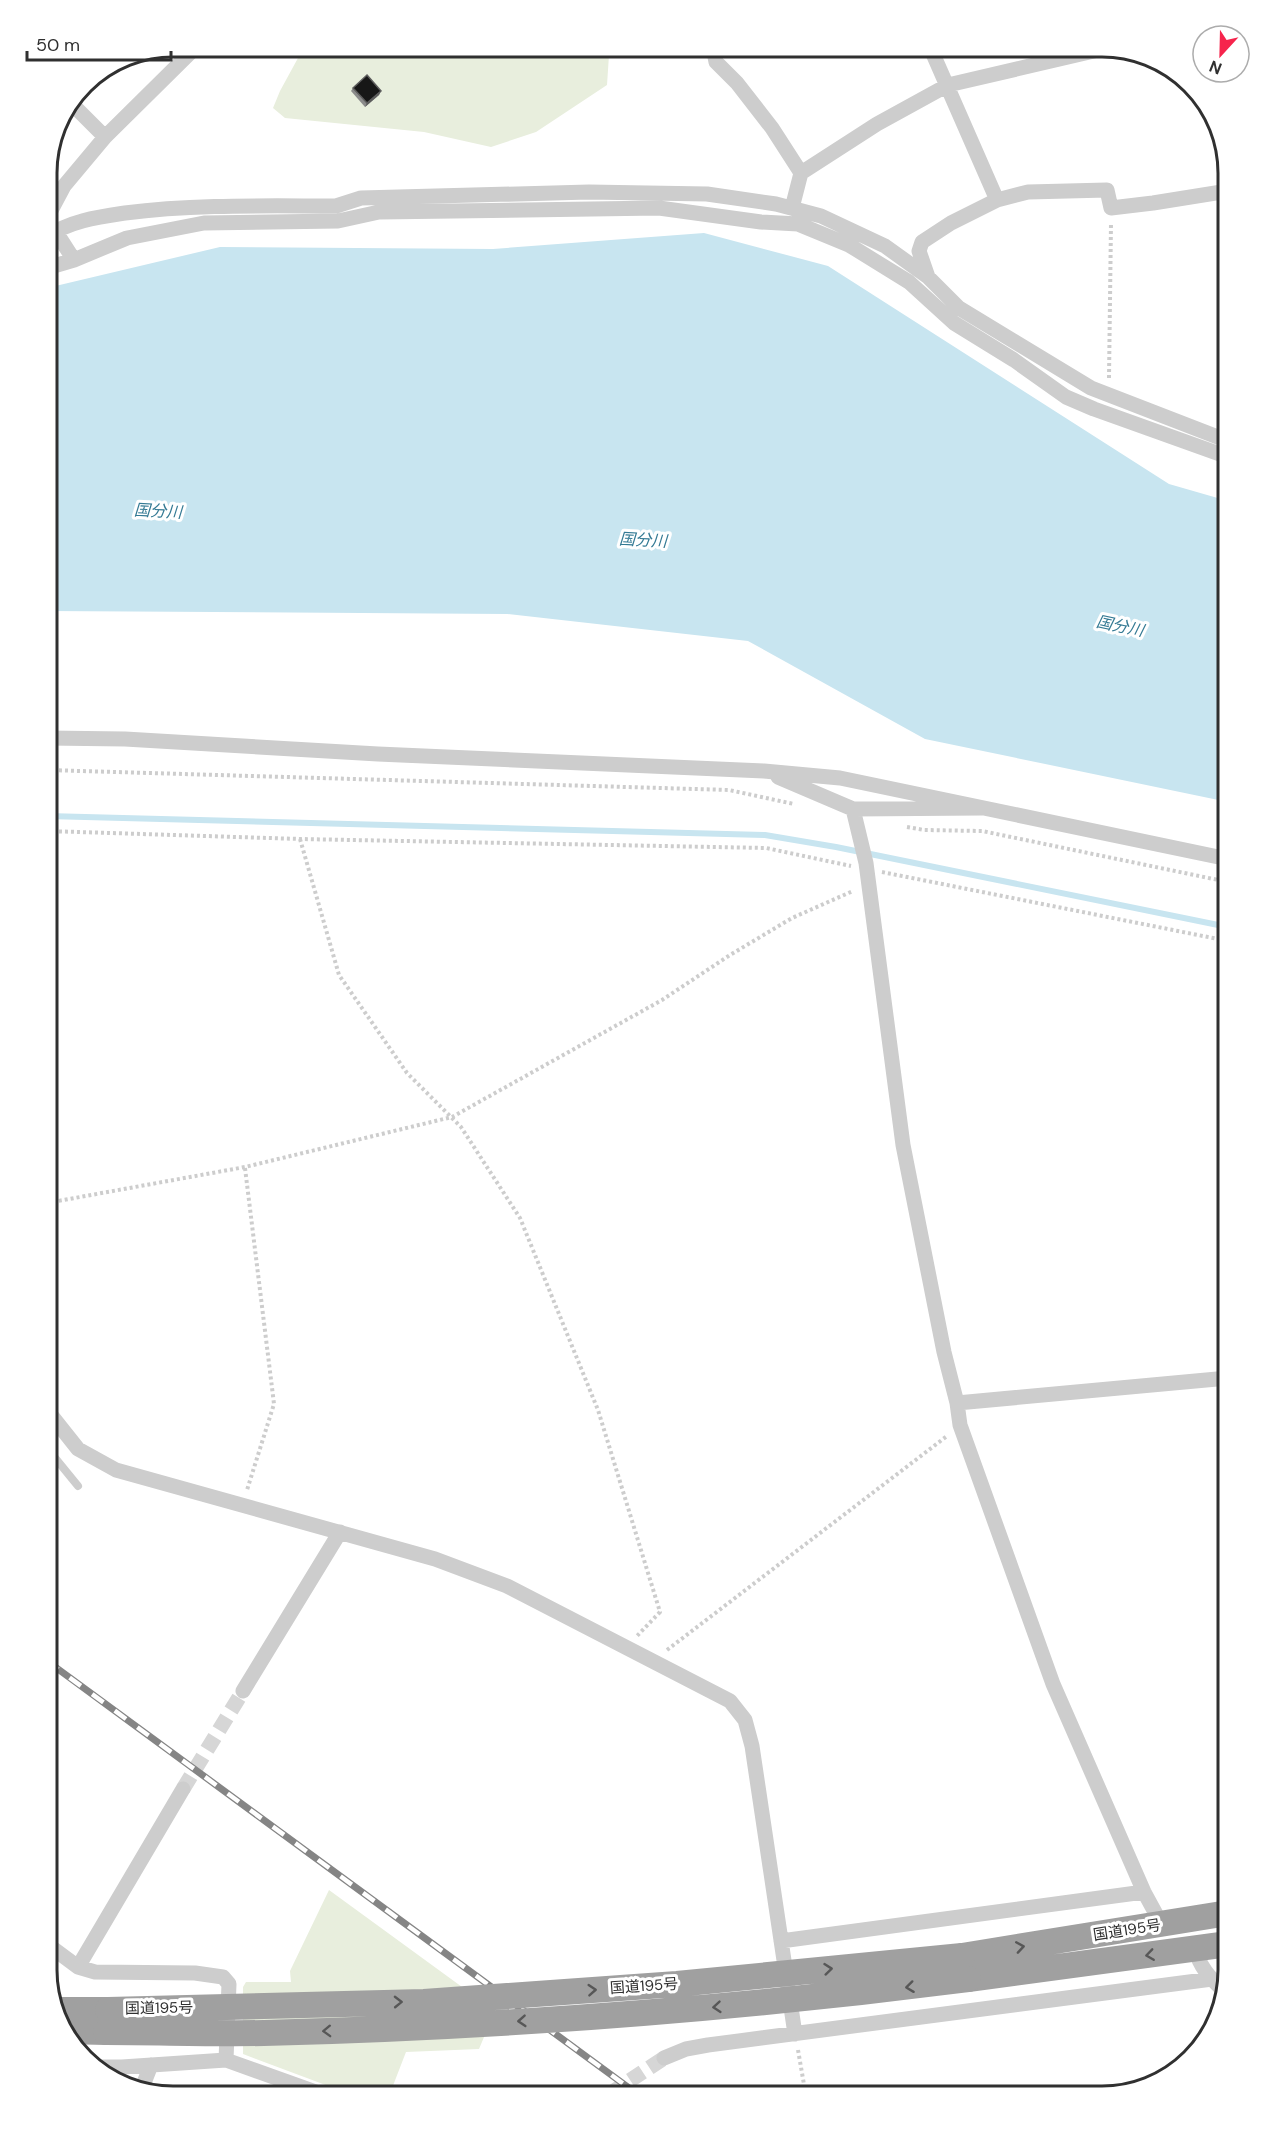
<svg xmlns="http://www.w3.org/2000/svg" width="1275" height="2143" font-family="'DM Sans','Noto Sans JP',sans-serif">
  <rect width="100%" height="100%" fill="#fff"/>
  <!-- green -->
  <path fill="#e8eedd" d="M304,47H602L609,55L607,85L536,132L491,147L424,132L285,118L273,108L280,91Z
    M329,1890L495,2011L479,2049L406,2052L389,2096H355L243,2054V1987L246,1982H291L290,1971Z"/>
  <!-- water -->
  <path fill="#c8e5f0" d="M704,233L828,266L1169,484L1228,501V802L925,739L748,641L507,614L47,611V288L220,247L493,249Z"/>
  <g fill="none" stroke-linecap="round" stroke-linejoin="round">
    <!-- stream -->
    <path stroke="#c8e5f0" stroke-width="6" d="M47,816L765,835L836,847L1228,927"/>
    <!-- minor-tunnel -->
    <path stroke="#d6d6d6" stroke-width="15" stroke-dasharray="15 8" stroke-linecap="butt" d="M183,1789L243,1691
      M611,2093L664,2058"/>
    <!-- path -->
    <path stroke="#cdcdcd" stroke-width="4" stroke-dasharray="3 3" stroke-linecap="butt" d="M1109,378L1111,223
      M47,770L729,790L794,804
      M907,827L924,830L982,831L1228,882
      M47,831L300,839L766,848L851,866
      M300,839L339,975L407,1073L461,1127L520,1218L598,1410L660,1612L637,1636
      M882,872L1228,941
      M245,1168L274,1404L247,1490
      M47,1203L245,1167L452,1117L662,1000L730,955L792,918L853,891
      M667,1650L947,1436
      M798,2050L806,2096"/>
    <!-- service -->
    <path stroke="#cdcdcd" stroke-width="8" d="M47,1448L78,1486"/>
    <!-- minor -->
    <path stroke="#cdcdcd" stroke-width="15" d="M713,47L716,62L737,83L772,128L801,173
      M71,103L105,137
      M997,200L1028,192L1107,190L1111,208L1153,203L1228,191
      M792,208L801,173L877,124L948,85L1111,47
      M47,237C69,221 98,217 125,213C195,204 266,206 336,206L361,198L589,192L707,194L776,204L821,216L885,246L928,277L959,308L1091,388L1228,441
      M74,260L47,218L64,186L105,137L196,47
      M47,268L74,260L127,238L204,223L338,221L379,212L659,208L761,222L798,224L849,245L909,282L954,323L1014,360L1066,397L1094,409L1228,457
      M928,277L919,251L922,242L951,223L997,200L930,47
      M47,738L125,739L378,754L764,771L840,778L1228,859
      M778,777L853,809
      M982,808L853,809L866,863L903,1145L944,1352L957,1403L960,1425L1053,1684L1144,1892L1162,1925
      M957,1403L1228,1378
      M47,1410L78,1449L116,1470L435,1559L507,1586L730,1701L745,1720L752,1746L795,2034
      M243,1691L340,1532
      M781,1941L1144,1892
      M47,1944L78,1967L95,1972L195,1973L223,1977L229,1984L226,2060
      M1195,1949C1200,1967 1209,1977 1223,1990
      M78,1967L183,1789
      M664,2058L686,2049L708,2045L1212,1979
      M95,2067H122L226,2060L327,2096
      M142,2088L151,2065
      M607,2096L611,2093"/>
    <!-- trunk -->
    <path stroke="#a0a0a0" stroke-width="26" d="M962,1956L1228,1913
      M968,1979L1228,1944
      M56,2010H108
      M64,2031L106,2032"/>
    <defs>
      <path id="rail" d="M47,1661L640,2096"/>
    </defs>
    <!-- rail casing -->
    <use href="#rail" stroke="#858585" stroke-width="7"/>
    <!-- rail -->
    <use href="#rail" stroke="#fff" stroke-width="4.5" stroke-dasharray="14" stroke-linecap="butt"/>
    <!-- trunk-bridge -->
    <path stroke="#a0a0a0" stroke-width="26" d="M108,2010L424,2002L677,1984L962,1956
      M106,2032C159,2032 212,2034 264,2033C500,2027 735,2009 968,1979"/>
  </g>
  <!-- wall -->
  <path fill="#8b8b8b" d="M353,88L381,91L379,95L365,107L351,91Z"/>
  <!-- shaded-wall -->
  <path fill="#5d5d5d" d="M381,91L379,95L365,107L367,103Z"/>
  <!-- building -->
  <path fill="#171717" stroke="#5d5d5d" stroke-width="1.5" d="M367,75L381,91L367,103L353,88Z"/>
  <!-- one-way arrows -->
  <defs><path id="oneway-chevron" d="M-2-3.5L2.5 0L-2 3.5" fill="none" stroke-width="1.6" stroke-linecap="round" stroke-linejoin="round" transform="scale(1.5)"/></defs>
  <g stroke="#575757">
    <use href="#oneway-chevron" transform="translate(1020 1947) rotate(-9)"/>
    <use href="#oneway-chevron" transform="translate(1150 1955) rotate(172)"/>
    <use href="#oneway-chevron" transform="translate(828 1969) rotate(-6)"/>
    <use href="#oneway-chevron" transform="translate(910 1987) rotate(173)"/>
    <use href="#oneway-chevron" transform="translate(592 1990) rotate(-4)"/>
    <use href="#oneway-chevron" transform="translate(398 2002) rotate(-1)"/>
    <use href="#oneway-chevron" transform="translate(717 2007) rotate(175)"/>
    <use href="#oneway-chevron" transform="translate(522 2021) rotate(176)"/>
    <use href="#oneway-chevron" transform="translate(327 2031) rotate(178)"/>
  </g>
  <g text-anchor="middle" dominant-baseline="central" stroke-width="6" stroke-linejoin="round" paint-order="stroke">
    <!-- street labels -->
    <g font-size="15" fill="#303030" stroke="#fff">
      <text transform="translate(1127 1930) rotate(-9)">国道195号</text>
      <text transform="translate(644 1986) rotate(-4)">国道195号</text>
      <text transform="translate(159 2008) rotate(-1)">国道195号</text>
    </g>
    <!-- water labels -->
    <g font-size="16" font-style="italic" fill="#347a94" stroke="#fff">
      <text transform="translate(158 511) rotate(3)">国分川</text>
      <text transform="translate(643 540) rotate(3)">国分川</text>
      <text transform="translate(1120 626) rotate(12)">国分川</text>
    </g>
  </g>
  <!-- crop -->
  <path d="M0 0H1275V2143H0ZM173 57H1102A116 116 0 0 1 1218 173V1970A116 116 0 0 1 1102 2086H173A116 116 0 0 1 57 1970V173A116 116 0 0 1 173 57Z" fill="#fff" fill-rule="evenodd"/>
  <path fill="none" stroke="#303030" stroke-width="3" d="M173 57H1102A116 116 0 0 1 1218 173V1970A116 116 0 0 1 1102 2086H173A116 116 0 0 1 57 1970V173A116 116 0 0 1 173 57Z"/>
  <!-- north arrow -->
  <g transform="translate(1221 54) rotate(202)"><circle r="28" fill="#ffffff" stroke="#acacac" stroke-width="1.5"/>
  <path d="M0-4.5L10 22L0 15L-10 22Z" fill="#f6244c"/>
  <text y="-9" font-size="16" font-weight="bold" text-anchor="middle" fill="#303030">N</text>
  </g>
  <!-- scale -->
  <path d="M27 51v9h144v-9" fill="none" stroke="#303030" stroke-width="3"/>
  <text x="36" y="51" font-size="18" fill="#303030" stroke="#ffffff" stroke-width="4.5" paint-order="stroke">50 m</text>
</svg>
